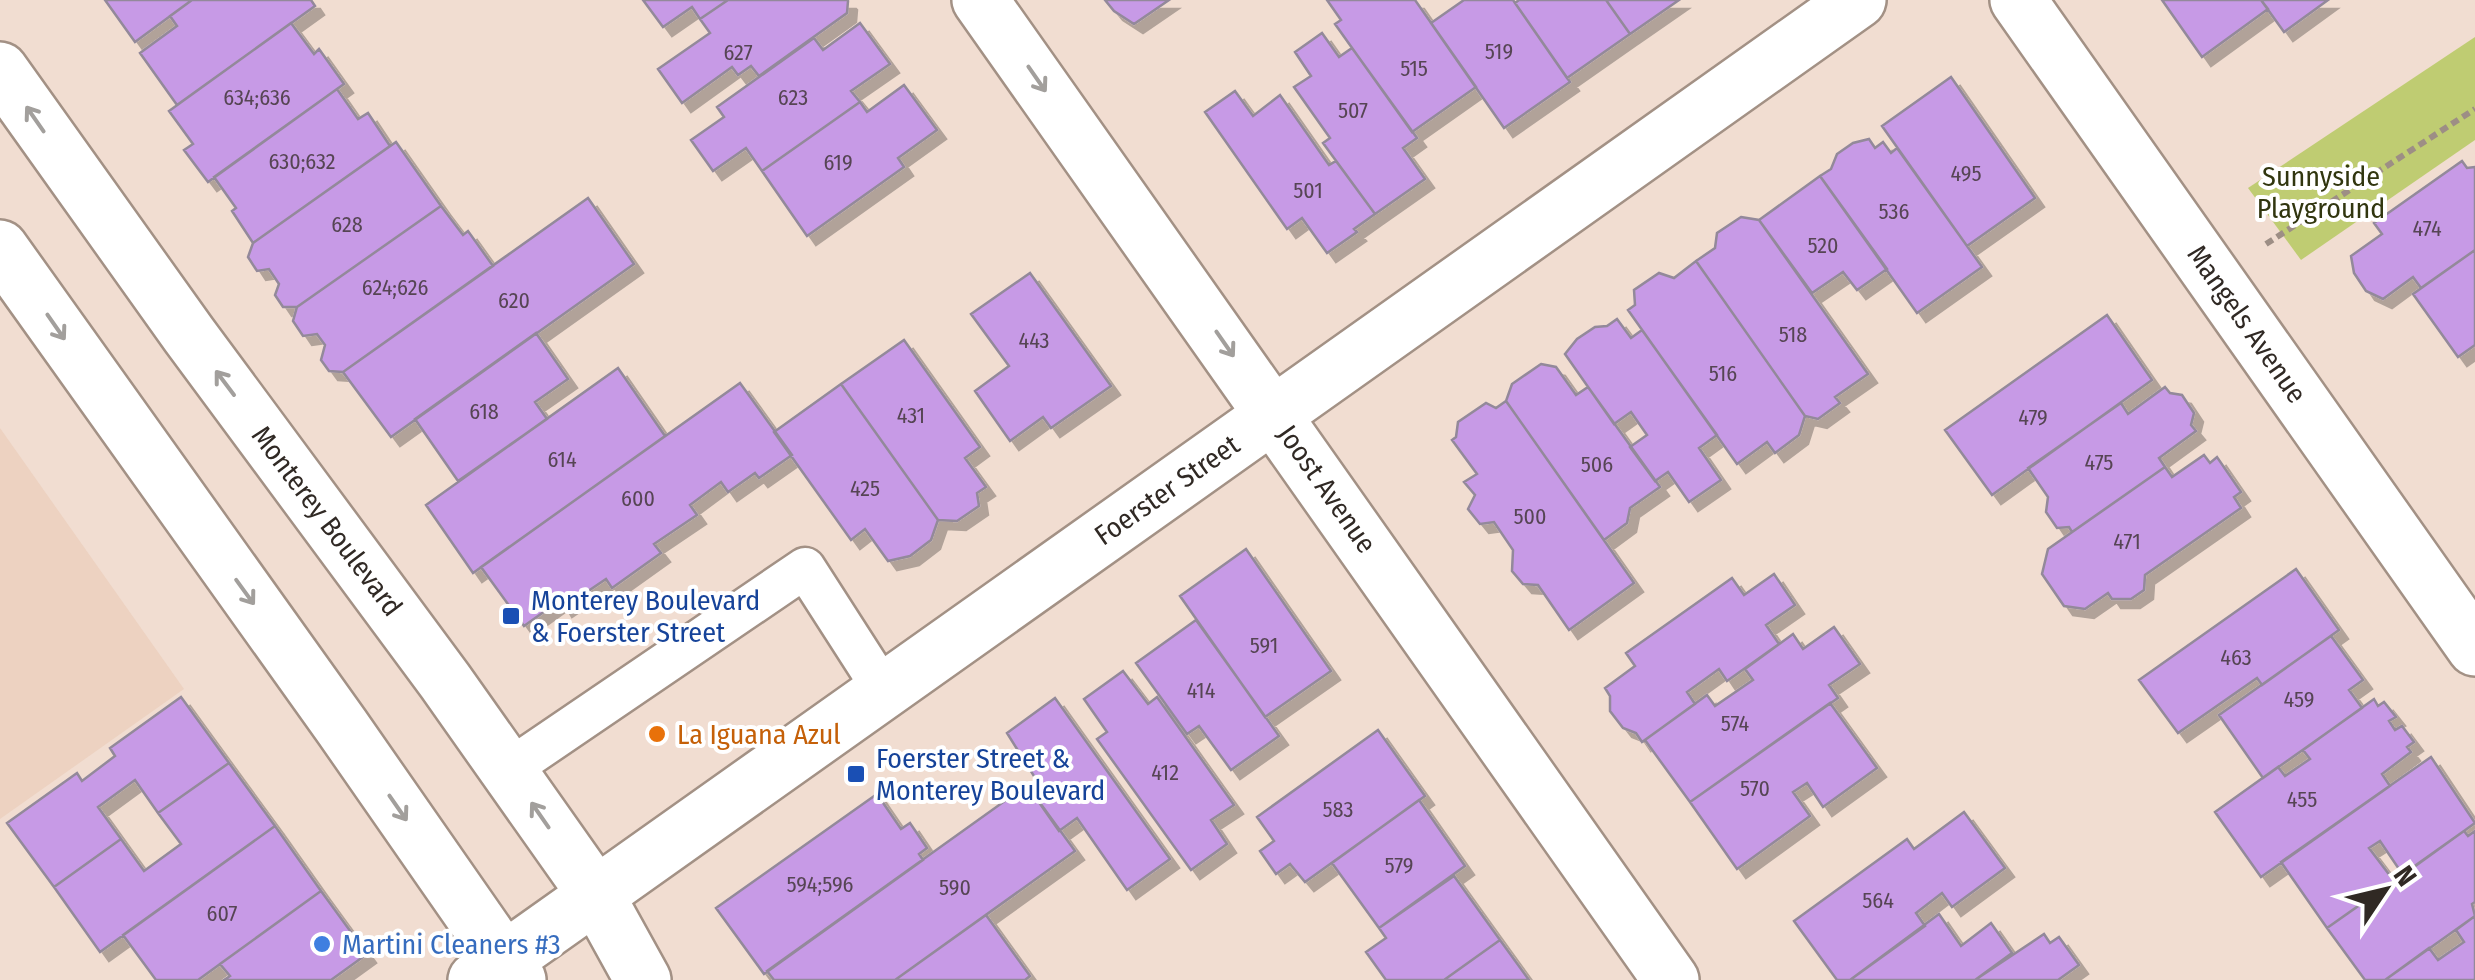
<svg xmlns="http://www.w3.org/2000/svg" width="2475" height="980" font-family="'Fira Sans Condensed',sans-serif">
  <defs>
    <filter id="shadow"><feDropShadow dx="9" dy="9" stdDeviation="0" flood-color="#0004"/></filter>
  </defs>
  <rect width="100%" height="100%" fill="#f1ddd1"/>
  <!-- built -->
  <path fill="#edd2c1" d="M0,428L184,689L0,819Z"/>
  <!-- green -->
  <path fill="#bfcc72" d="M2475,37V140L2301,260L2248,188Z"/>
  <!-- building -->
  <path fill="#c79ae6" stroke="#93899a" stroke-width="2.5" filter="url(#shadow)" d="M105,0H192L135,42Z
    M192,0H311L315,6L177,105L140,53L177,26L170,16Z
    M643,0H728L700,19L692,7L663,27Z
    M728,0H847L848,1L847,13L759,76L751,66L738,75L732,67L682,103L658,69L710,33L700,19Z
    M1105,0H1169L1134,24L1114,11Z
    M1327,0H1415L1476,87L1412,132L1335,24L1341,20Z
    M1464,0H1513L1570,82L1504,128L1431,23Z
    M1519,0H1606L1630,34L1567,78L1515,3Z
    M1606,0H1679L1630,34Z
    M2162,0H2261L2268,9L2202,57Z
    M2261,0H2328L2284,32Z
    M291,23L314,54L319,49L344,84L208,182L184,150L193,144L169,111Z
    M860,23L890,64L851,91L860,102L762,171L746,148L713,171L691,140L724,117L717,107L814,38L823,50Z
    M1322,33L1339,57L1352,48L1417,138L1403,148L1425,179L1375,214L1323,143L1330,138L1294,87L1311,76L1295,52Z
    M1951,77L2035,198L1967,246L1882,126Z
    M904,85L937,130L898,158L904,167L807,236L762,171L860,102L867,112Z
    M337,89L358,119L368,113L390,146L253,243L232,211L236,208L214,177Z
    M1235,91L1253,116L1280,95L1329,165L1336,161L1375,214L1354,229L1357,232L1327,253L1302,218L1287,229L1205,112Z
    M1869,139L1875,148L1883,142L1891,153L1897,148L1982,267L1917,313L1820,176L1831,169L1837,154L1853,143Z
    M396,142L441,206L297,307H283L275,295L279,284L269,269L257,271L248,257L253,243Z
    M2462,161L2467,168L2475,167V250L2421,288L2413,277L2383,299L2366,291L2354,273L2351,256L2382,234L2374,223Z
    M1820,176L1887,269L1857,290L1843,272L1812,293L1759,220Z
    M588,198L634,264L391,437L343,372Z
    M441,206L463,235L468,231L493,266L343,372L329,371L321,360L325,345L317,334L303,336L293,321L297,307Z
    M1741,217L1759,220L1868,374L1835,397L1840,403L1818,419L1805,416L1696,261L1715,248L1717,233Z
    M2475,250V345L2458,357L2413,294Z
    M1696,261L1805,416L1799,435L1775,453L1767,442L1737,464L1628,310L1635,305L1634,290L1659,273L1674,278Z
    M1030,273L1111,386L1051,428L1043,417L1010,441L975,391L1009,366L971,314Z
    M2107,315L2152,380L1992,495L1945,430Z
    M1617,319L1631,338L1642,330L1717,435L1699,448L1721,480L1689,502L1668,472L1655,481L1630,447L1647,435L1631,412L1614,424L1565,354L1577,339L1595,327L1607,326Z
    M536,333L568,379L535,402L547,419L458,481L415,419Z
    M904,340L980,447L965,458L986,487L977,493L979,506L957,521L938,520L841,384Z
    M1541,364L1556,367L1576,395L1588,387L1660,487L1630,508L1627,523L1604,540L1506,401L1512,384Z
    M618,368L665,436L473,573L426,505Z
    M740,383L792,455L759,478L755,473L728,492L721,482L690,505L697,515L654,544L661,553L612,588L606,579L563,608L559,601L524,626L481,567Z
    M841,384L938,520L931,540L910,556L888,561L865,529L851,540L774,432Z
    M2165,387L2170,393L2182,395L2194,413L2191,425L2196,431L2159,458L2165,467L2072,532L2069,527L2057,528L2046,512L2048,497L2028,468L2121,403L2128,414Z
    M1506,401L1634,583L1569,630L1538,585L1523,584L1512,571L1513,550L1494,522L1480,524L1468,509L1475,495L1464,482L1477,474L1452,440L1456,437L1458,422L1486,403L1496,408Z
    M2204,455L2210,463L2217,457L2241,492L2234,497L2241,508L2145,575L2144,590L2131,599H2112L2108,593L2085,609L2064,606L2042,574L2048,549L2165,467L2172,477Z
    M1246,549L1331,671L1265,717L1180,596Z
    M2296,569L2339,630L2262,685L2257,678L2178,733L2139,680Z
    M1774,574L1795,605L1766,625L1779,644L1727,681L1719,669L1687,692L1695,704L1642,742L1636,733L1623,728L1610,711V696L1605,688L1635,666L1626,653L1732,578L1744,595Z
    M1196,620L1279,736L1231,770L1199,726L1187,734L1136,663Z
    M1834,627L1860,664L1829,685L1838,698L1690,802L1645,740L1707,695L1715,706L1753,680L1745,669L1793,634L1803,649Z
    M2331,636L2363,680L2349,690L2362,708L2263,778L2219,715Z
    M1123,671L1148,704L1157,697L1234,805L1211,820L1227,844L1191,870L1097,739L1107,732L1084,699Z
    M181,697L229,763L158,813L135,780L98,807L121,839L54,887L7,823L77,773L82,781L115,756L110,748Z
    M1055,698L1170,859L1127,890L1077,818L1059,831L1031,791L1039,784L1007,733Z
    M2374,699L2378,706L2384,702L2396,717L2389,721L2395,730L2402,726L2414,742L2407,747L2411,752L2382,774L2390,786L2261,877L2215,812L2278,767L2285,776L2310,759L2303,750Z
    M1830,703L1877,768L1823,807L1807,783L1793,792L1810,816L1737,869L1690,802Z
    M1378,730L1425,796L1305,882L1290,864L1276,874L1260,851L1274,841L1257,817Z
    M2431,757L2475,823L2403,875L2380,841L2369,848L2394,881L2327,928L2281,862Z
    M229,763L275,826L100,952L54,887L121,839L144,871L181,844L158,813Z
    M1027,785L1075,851L895,980H774L767,971Z
    M877,794L901,829L910,823L927,848L919,854L923,860L764,974L716,908Z
    M1419,800L1465,866L1379,928L1332,863Z
    M1964,812L2005,868L1952,907L1942,893L1916,913L1925,926L1850,980H1837L1794,921L1907,839L1914,849Z
    M275,826L321,891L198,980H156L123,935Z
    M2464,831L2468,836L2475,831V902L2472,904L2475,916L2385,980H2365L2327,928Z
    M1454,876L1500,940L1444,980H1386L1366,952L1386,938L1379,928Z
    M321,891L367,954L331,980H224L230,976L220,964Z
    M1939,914L1961,946L1991,923L2012,953L1975,980H1850Z
    M986,915L1030,976L1025,980H895Z
    M2475,916V980H2385L2429,948L2438,960L2464,942L2456,930Z
    M2044,934L2050,943L2059,937L2079,965L2058,980H1975Z
    M1500,940L1529,980H1444Z"/>
  <g fill="none" stroke-linecap="round" stroke-linejoin="round">
    <defs>
      <path id="service" d="M508,770L805,568L884,691"/>
      <path id="minor" d="M980,0L1671,980
        M2018,0L2475,648
        M476,980L596,895"/>
      <path id="tertiary" d="M596,895L1858,0"/>
      <path id="secondary" d="M0,70L189,335L445,681L596,895L643,980
        M0,248L342,727L518,980"/>
    </defs>
    <!-- service casing -->
    <use href="#service" stroke="#a39185" stroke-width="45"/>
    <!-- minor casing -->
    <use href="#minor" stroke="#a39185" stroke-width="60"/>
    <!-- tertiary casing -->
    <use href="#tertiary" stroke="#a39185" stroke-width="60"/>
    <!-- secondary casing -->
    <use href="#secondary" stroke="#a39185" stroke-width="60"/>
    <!-- path -->
    <path stroke="#9d8e85" stroke-width="6" stroke-dasharray="8 5" stroke-linecap="butt" d="M2266,244L2475,109"/>
    <!-- service -->
    <use href="#service" stroke="#fff" stroke-width="40"/>
    <!-- minor -->
    <use href="#minor" stroke="#fff" stroke-width="55"/>
    <!-- tertiary -->
    <use href="#tertiary" stroke="#fff" stroke-width="55"/>
    <!-- secondary -->
    <use href="#secondary" stroke="#fff" stroke-width="55"/>
  </g>
  <!-- one-way arrows -->
  <defs><path id="oneway-shaft" d="M-6 0H5M1.5-3L5.5 0L1.5 3" fill="none" stroke-width="1.6" stroke-linecap="round" stroke-linejoin="round" transform="scale(2.5)"/></defs>
  <g stroke="#a29f9c">
    <use href="#oneway-shaft" transform="translate(1037 79) rotate(55)"/>
    <use href="#oneway-shaft" transform="translate(35 119) rotate(-125)"/>
    <use href="#oneway-shaft" transform="translate(56 327) rotate(55)"/>
    <use href="#oneway-shaft" transform="translate(1225 344) rotate(55)"/>
    <use href="#oneway-shaft" transform="translate(225 383) rotate(-127)"/>
    <use href="#oneway-shaft" transform="translate(245 592) rotate(54)"/>
    <use href="#oneway-shaft" transform="translate(398 808) rotate(55)"/>
    <use href="#oneway-shaft" transform="translate(540 815) rotate(-125)"/>
  </g>
  <!-- markers -->
  <g fill="#1a4fb4" stroke="#fff" stroke-width="4">
    <rect x="501" y="606" width="20" height="20" rx="5"/>
    <rect x="846" y="764" width="20" height="20" rx="5"/>
  </g>
  <circle fill="#e8710a" stroke="#fff" stroke-width="4" cx="657" cy="734" r="10"/>
  <circle fill="#3f7fe0" stroke="#fff" stroke-width="4" cx="322" cy="944" r="10"/>
  <g text-anchor="middle" dominant-baseline="central" stroke-width="8" stroke-linejoin="round" paint-order="stroke">
    <!-- number labels -->
    <g font-size="22" fill="#564554">
      <text x="1499" y="51">519</text>
      <text x="738" y="52">627</text>
      <text x="1414" y="68">515</text>
      <text x="257" y="97">634;636</text>
      <text x="793" y="97">623</text>
      <text x="1353" y="110">507</text>
      <text x="302" y="161">630;632</text>
      <text x="838" y="162">619</text>
      <text x="1966" y="173">495</text>
      <text x="1308" y="190">501</text>
      <text x="1894" y="211">536</text>
      <text x="347" y="224">628</text>
      <text x="2427" y="228">474</text>
      <text x="1823" y="245">520</text>
      <text x="395" y="287">624;626</text>
      <text x="514" y="300">620</text>
      <text x="1793" y="334">518</text>
      <text x="1034" y="340">443</text>
      <text x="1723" y="373">516</text>
      <text x="484" y="411">618</text>
      <text x="911" y="415">431</text>
      <text x="2033" y="417">479</text>
      <text x="562" y="459">614</text>
      <text x="2099" y="462">475</text>
      <text x="1597" y="464">506</text>
      <text x="865" y="488">425</text>
      <text x="638" y="498">600</text>
      <text x="1530" y="516">500</text>
      <text x="2127" y="541">471</text>
      <text x="1264" y="645">591</text>
      <text x="2236" y="657">463</text>
      <text x="1201" y="690">414</text>
      <text x="2299" y="699">459</text>
      <text x="1735" y="723">574</text>
      <text x="1165" y="772">412</text>
      <text x="1755" y="788">570</text>
      <text x="2302" y="799">455</text>
      <text x="1338" y="809">583</text>
      <text x="1399" y="865">579</text>
      <text x="820" y="884">594;596</text>
      <text x="955" y="887">590</text>
      <text x="1878" y="900">564</text>
      <text x="222" y="913">607</text>
    </g>
    <!-- park labels -->
    <g font-size="28" fill="#31360f" stroke="#fff">
      <text x="2321" y="176">Sunnyside<tspan x="2321" dy="32">Playground</tspan></text>
    </g>
    <!-- street labels -->
    <g font-size="28" fill="#302924" stroke="#fff">
      <text transform="translate(2247 324) rotate(55)">Mangels Avenue</text>
      <text transform="translate(1327 489) rotate(55)">Joost Avenue</text>
      <text transform="translate(1167 490) rotate(-35)">Foerster Street</text>
      <text transform="translate(327 521) rotate(53)">Monterey Boulevard</text>
    </g>
    <!-- transit labels -->
    <g font-size="28" fill="#164399" stroke="#fff" text-anchor="start">
      <text x="531" y="600">Monterey Boulevard<tspan x="531" dy="32">&amp; Foerster Street</tspan></text>
      <text x="876" y="758">Foerster Street &amp;<tspan x="876" dy="32">Monterey Boulevard</tspan></text>
    </g>
    <!-- food labels -->
    <g font-size="28" fill="#c56008" stroke="#fff" text-anchor="start">
      <text x="677" y="734">La Iguana Azul</text>
    </g>
    <!-- shop labels -->
    <g font-size="28" fill="#366cbe" stroke="#fff" text-anchor="start">
      <text x="342" y="944">Martini Cleaners #3</text>
    </g>
  </g>
  <!-- north arrow -->
  <g transform="translate(2385 890) rotate(55)" stroke="#ffffff" stroke-width="8" paint-order="stroke">
  <path d="M0-8L18 38L0 25L-18 38Z" fill="#302924"/>
  <text y="-15" font-size="28" font-weight="bold" text-anchor="middle" fill="#302924">N</text>
  </g>
</svg>
